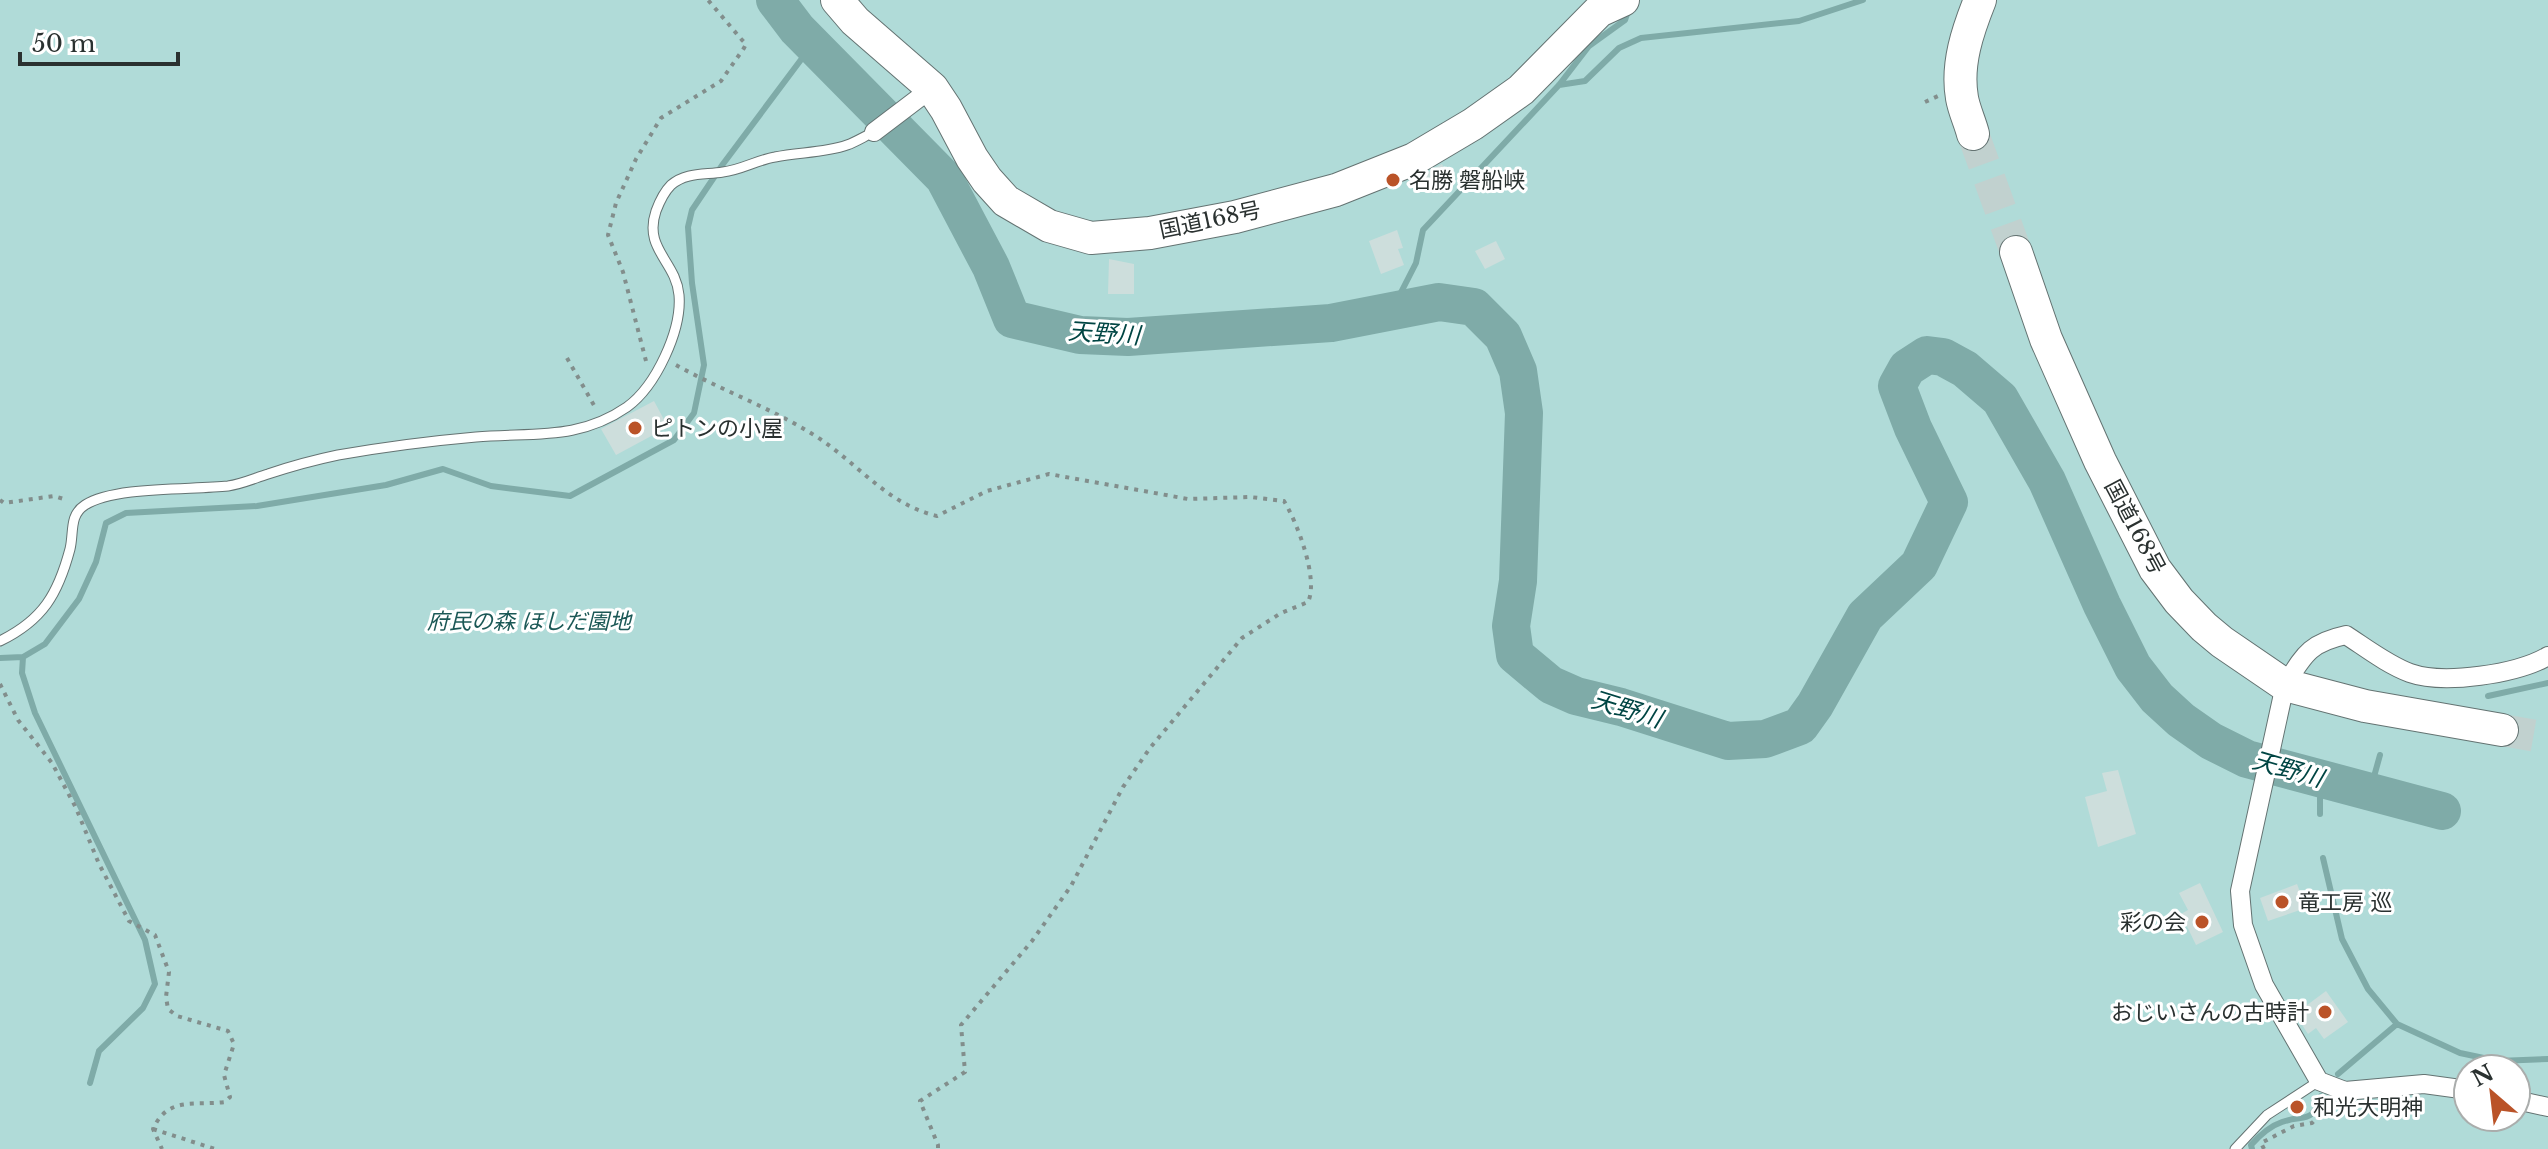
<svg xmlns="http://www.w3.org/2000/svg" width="2548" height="1149" font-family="'Libre Baskerville','Noto Sans JP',serif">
  <rect width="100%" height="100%" fill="#e7f9f7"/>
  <!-- green -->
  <path fill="#b0dbd8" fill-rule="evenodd" d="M0,0H2548V1149H0ZM2468,1069H2516V1117H2468Z"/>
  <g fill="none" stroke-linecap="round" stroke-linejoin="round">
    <!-- stream -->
    <path stroke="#7faba8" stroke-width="6" d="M1559,85L1585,81L1619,48L1641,38L1799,21L1863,0
      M1392,310L1416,263L1423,230L1559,85L1589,46L1625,20L1628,11
      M23,657L22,673L35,713L145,940L155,984L143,1008L99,1051L90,1083
      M0,658L23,657L45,644L79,599L96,562L106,523L126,513L257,506L386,485L443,469L491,486L570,496L674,440L694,413L704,365L692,283L688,227L692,210L723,164L812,45
      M2488,696L2548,683
      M2370,791L2380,755
      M2320,814V780
      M2323,858L2342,939L2368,989L2397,1024L2460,1053L2498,1061L2548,1059
      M2338,1074L2397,1024
      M2252,1149L2251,1145C2260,1135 2270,1126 2282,1122C2305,1114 2312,1125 2321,1096"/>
    <!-- river -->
    <path stroke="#7faba8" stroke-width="38" d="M775,0L797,29L944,178L991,267L1012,319L1080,335L1128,337L1331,323L1439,302L1474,307L1503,336L1518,371L1524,413L1518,581L1511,626L1515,655L1551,685L1576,696L1621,707L1728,741L1765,739L1800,726L1815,705L1865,616L1919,565L1949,502L1913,428L1897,386L1907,368L1927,355L1943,357L1965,369L2000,399L2047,481L2102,605L2133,667L2157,698L2181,720L2211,741L2247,759L2442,811"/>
  </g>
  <!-- building -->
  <path fill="#cddedc" d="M1442,164L1448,176L1422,190L1416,179Z
    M1397,230L1403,248L1398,249L1404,265L1381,274L1369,241Z
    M1496,241L1505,259L1485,269L1475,251Z
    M1109,259L1134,264V294H1108Z
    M654,401L668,427L616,455L601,429Z
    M2118,770L2136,834L2098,847L2085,797L2107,791L2102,773Z
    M2200,883L2223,932L2196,945L2181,914L2188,910L2179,893Z
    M2297,884L2306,908L2268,921L2260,898Z
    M2326,991L2348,1022L2324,1039L2316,1028L2308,1034L2295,1014Z"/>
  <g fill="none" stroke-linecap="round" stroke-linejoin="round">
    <!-- trunk-tunnel -->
    <path stroke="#c1d1cf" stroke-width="32" stroke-dasharray="32 16" stroke-linecap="butt" d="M1973,134L2016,252
      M2502,730L2548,738"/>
    <defs>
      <path id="service" d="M0,641C43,620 58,594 70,549C74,533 69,515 85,505C114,486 191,490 228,486C242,484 255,478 268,474C292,466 314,460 338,455C384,447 430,441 476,437C532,432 578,441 627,407C656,386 682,330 679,295C676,261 643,249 656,211C659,203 665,191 671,185C686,172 705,175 723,172C741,170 757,160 775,157C799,152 824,153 847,145C856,142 865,136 874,132
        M2235,1149L2267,1115L2319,1081"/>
      <path id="minor" d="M874,132L932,88
        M2468,1090L2424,1084L2345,1091L2319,1081L2264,985L2243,925L2240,891L2285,685C2304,655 2309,643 2346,635C2366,648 2388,665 2410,673C2444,685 2517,674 2548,656
        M2516,1100L2548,1107"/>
      <path id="trunk" d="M837,0L855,21L932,88L946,109L972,158L987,180L1006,201L1049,226L1091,238L1150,233L1235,217L1336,190L1414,159L1473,124L1521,90L1599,11L1623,0
        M1973,134C1970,122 1964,110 1962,98C1956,64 1968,30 1980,0
        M2016,252L2046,339L2100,461L2155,569L2179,601L2204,627L2222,642L2285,685L2365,706L2502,730"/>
    </defs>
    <!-- service casing -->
    <use href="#service" stroke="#647372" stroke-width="11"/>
    <!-- minor casing -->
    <use href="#minor" stroke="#647372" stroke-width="20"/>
    <!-- trunk casing -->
    <use href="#trunk" stroke="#647372" stroke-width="34"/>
    <!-- path -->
    <path stroke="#828e8c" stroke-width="4" stroke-dasharray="4 6" stroke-linecap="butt" d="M1925,102L1938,96
      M567,358L595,407
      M646,361L623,272L608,235L616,203L636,159L661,118L721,81L744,48L746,44L742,40L708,0
      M676,365C721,390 771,408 814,435C857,462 886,504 937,516L987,491L1049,474L1188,499L1250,497L1284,501C1297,522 1319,579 1308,602L1281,613L1242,638L1150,748L1123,787L1071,886L1032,941L961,1025L965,1072L920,1101L938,1145V1149
      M0,500L4,503L54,496L67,500
      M0,684L18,720L52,763L76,808L99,864L129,921L155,935L169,972L166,997L168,1009L177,1016L228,1031L234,1044L224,1075L230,1097L225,1102C194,1106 168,1096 153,1129L162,1149
      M153,1129L215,1149
      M2264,1149L2261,1143L2294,1126L2312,1123L2329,1106"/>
    <!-- service -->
    <use href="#service" stroke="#fff" stroke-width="9"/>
    <!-- minor -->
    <use href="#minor" stroke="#fff" stroke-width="18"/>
    <!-- trunk -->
    <use href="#trunk" stroke="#fff" stroke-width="32"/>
  </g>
  <!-- markers -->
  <g fill="#ba5328" stroke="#fff" stroke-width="3">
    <circle cx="1393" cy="180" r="8"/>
    <circle cx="635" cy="428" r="8"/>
    <circle cx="2282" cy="902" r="8"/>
    <circle cx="2202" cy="922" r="8"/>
    <circle cx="2325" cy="1012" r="8"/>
    <circle cx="2297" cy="1107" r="8"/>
  </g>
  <g text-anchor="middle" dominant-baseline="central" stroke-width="6" stroke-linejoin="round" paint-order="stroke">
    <!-- poi labels -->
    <g font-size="22" fill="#2a3130" stroke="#fff" text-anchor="start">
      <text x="1409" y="180">名勝 磐船峡</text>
      <text x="651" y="428">ピトンの小屋</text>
      <text x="2298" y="902">竜工房 巡</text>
      <text x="2186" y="922" text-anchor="end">彩の会</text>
      <text x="2309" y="1012" text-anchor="end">おじいさんの古時計</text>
      <text x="2313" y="1107">和光大明神</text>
    </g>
    <!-- street labels -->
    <g font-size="22" fill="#2a3130" stroke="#fff">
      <text transform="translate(1210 220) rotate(-12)">国道168号</text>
      <text transform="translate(2135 527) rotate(62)">国道168号</text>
    </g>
    <!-- park labels -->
    <g font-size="22" font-style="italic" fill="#1b5856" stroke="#fff">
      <text x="529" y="621">府民の森 ほしだ園地</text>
    </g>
    <!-- water labels -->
    <g font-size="24" font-style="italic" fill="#004543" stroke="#fff">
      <text transform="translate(1104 333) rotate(4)">天野川</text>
      <text transform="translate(1627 709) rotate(17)">天野川</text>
      <text transform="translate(2288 769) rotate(16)">天野川</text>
    </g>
  </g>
  <!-- north arrow -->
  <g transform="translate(2492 1093) rotate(332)"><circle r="38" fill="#ffffff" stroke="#aaadac" stroke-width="2"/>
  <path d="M0-6L14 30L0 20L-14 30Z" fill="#ba5328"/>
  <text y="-12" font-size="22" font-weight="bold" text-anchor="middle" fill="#2a3130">N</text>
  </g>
  <!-- scale -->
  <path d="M20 52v12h158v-12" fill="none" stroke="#2a3130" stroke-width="4"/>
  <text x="32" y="52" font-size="24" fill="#2a3130" stroke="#ffffff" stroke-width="6" paint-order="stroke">50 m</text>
</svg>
